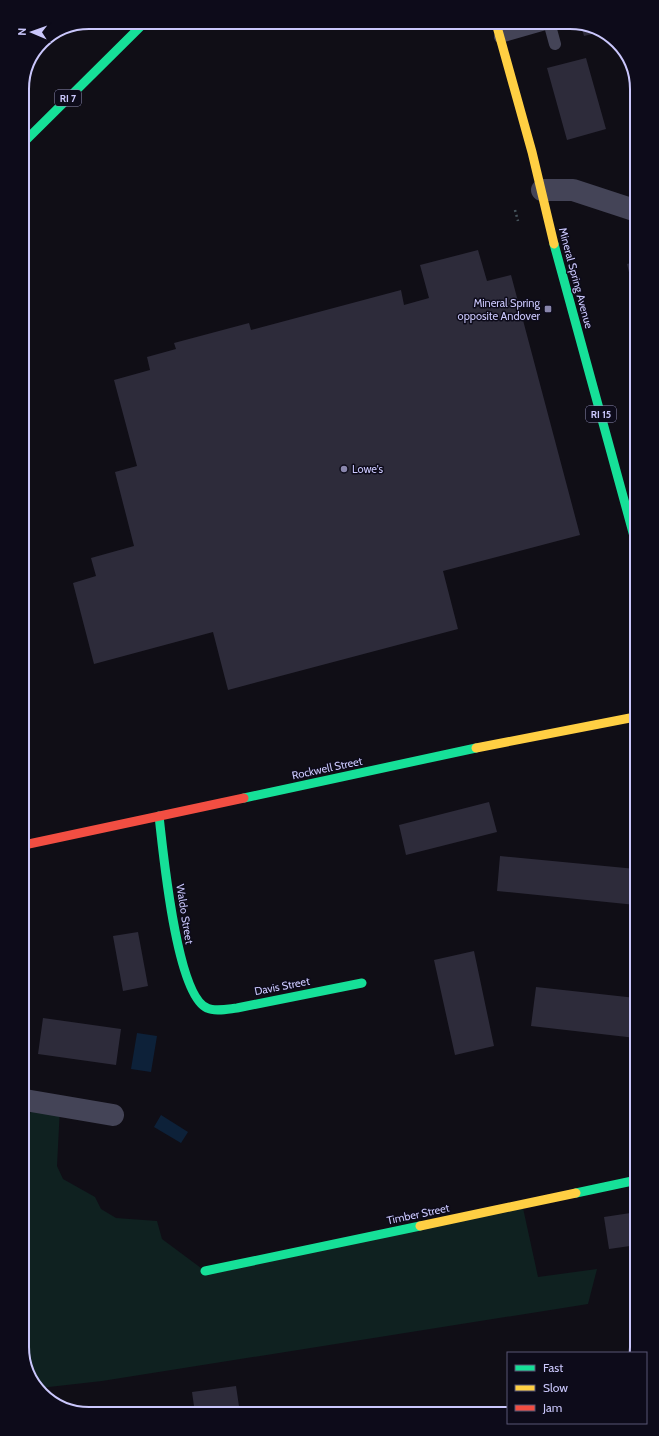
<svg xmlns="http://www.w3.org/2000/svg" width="659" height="1436" font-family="Cabin,sans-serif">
  <rect width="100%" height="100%" fill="#100e16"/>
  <!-- green -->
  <path fill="#0f2120" d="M33,1103L60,1107L57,1166L63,1179L95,1197L101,1209L116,1218L157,1221L162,1239L205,1271L523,1208L538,1277L597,1269L588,1304L102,1381L40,1388L26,1369L25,1133Z"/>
  <!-- water -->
  <path fill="#0d2139" d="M137,1033L157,1036L151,1072L131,1069Z
    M161,1115L188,1132L181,1143L154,1127Z"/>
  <!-- building -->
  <path fill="#2d2b3a" d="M581,25L600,32L584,36Z
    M586,58L606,129L567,140L547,68Z
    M478,250L487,281L511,275L580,535L443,571L458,629L228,690L213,632L94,664L73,583L96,576L91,558L134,546L115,472L137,466L114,380L150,370L147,357L176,349L174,343L249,323L251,330L401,290L404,305L429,298L420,265Z
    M634,262V289H633L627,264Z
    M489,802L497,832L406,855L399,825Z
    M500,856L636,869V905L497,891Z
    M138,932L148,986L123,991L113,936Z
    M474,951L494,1046L455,1055L434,960Z
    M536,987L636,998V1038L531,1026Z
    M43,1018L121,1029L116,1065L38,1054Z
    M637,1212V1245L609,1249L604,1217Z
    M236,1386L240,1413H195L192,1392Z"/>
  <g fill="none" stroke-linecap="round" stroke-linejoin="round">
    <!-- path -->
    <path stroke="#46545d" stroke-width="2.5" stroke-dasharray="2 3" stroke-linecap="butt" d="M515,210L518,221"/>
    <!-- lane -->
    <path stroke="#444457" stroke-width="12" d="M549,22L555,44
      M500,37L549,23"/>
    <!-- street -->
    <path stroke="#444457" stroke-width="22" d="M542,190H573L634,210
      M25,1100L113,1115"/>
    <!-- fast -->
    <path stroke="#16e098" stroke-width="9" d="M22,144L141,26
      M554,244L635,540
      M244,798L476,748
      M159,816C163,850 176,995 207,1008C215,1012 228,1009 237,1008L362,983
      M576,1193L637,1180
      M205,1271L420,1226"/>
    <!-- slow -->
    <path stroke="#ffcf43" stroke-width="9" d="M496,23L532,152L554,244
      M476,748L635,717
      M420,1226L576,1193"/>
    <!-- jam -->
    <path stroke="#f24e42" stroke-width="9" d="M24,845L244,798"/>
  </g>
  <!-- markers -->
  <g fill="#8986ac" stroke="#0d0b1a" stroke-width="1.5">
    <rect x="544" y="305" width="8" height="8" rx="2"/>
    <circle cx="344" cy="469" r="4"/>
  </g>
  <g text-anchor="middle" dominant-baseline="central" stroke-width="3" stroke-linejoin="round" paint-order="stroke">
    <!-- shield labels -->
    <g fill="#0d0b1a" stroke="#918fb8" stroke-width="1">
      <rect x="55" y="90" width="26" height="16" rx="3"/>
      <rect x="586" y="406" width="30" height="16" rx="3"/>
    </g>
    <g font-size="10" font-weight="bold" fill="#cac7fc">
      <text x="68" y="98">RI 7</text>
      <text x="601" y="414">RI 15</text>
    </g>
    <!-- street labels -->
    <g font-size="11" fill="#cac7fc" stroke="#0d0b1a">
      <text transform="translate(576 278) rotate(75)">Mineral Spring Avenue</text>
      <text transform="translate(327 768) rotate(-12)">Rockwell Street</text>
      <text transform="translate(185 914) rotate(81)">Waldo Street</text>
      <text transform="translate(282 986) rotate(-11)">Davis Street</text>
      <text transform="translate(418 1214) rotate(-12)">Timber Street</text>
    </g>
    <!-- poi labels -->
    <g font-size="11" fill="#cac7fc" stroke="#0d0b1a" text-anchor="end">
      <text x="540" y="303">Mineral Spring<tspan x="540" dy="13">opposite Andover</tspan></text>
      <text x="352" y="469" text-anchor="start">Lowe's</text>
    </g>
  </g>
  <!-- crop -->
  <path d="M0 0H659V1436H0ZM89 29H570A60 60 0 0 1 630 89V1347A60 60 0 0 1 570 1407H89A60 60 0 0 1 29 1347V89A60 60 0 0 1 89 29Z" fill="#0d0b1a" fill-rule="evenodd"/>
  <path fill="none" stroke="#cac7fc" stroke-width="2" d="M89 29H570A60 60 0 0 1 630 89V1347A60 60 0 0 1 570 1407H89A60 60 0 0 1 29 1347V89A60 60 0 0 1 89 29Z"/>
  <!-- legend -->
  <rect x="507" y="1352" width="140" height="72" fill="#0d0b1a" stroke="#595674"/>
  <rect x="515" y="1365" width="20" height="6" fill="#16e098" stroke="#595674"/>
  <text x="543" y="1372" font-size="12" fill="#cac7fc">Fast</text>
  <rect x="515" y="1385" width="20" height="6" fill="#ffcf43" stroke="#595674"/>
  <text x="543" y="1392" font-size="12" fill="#cac7fc">Slow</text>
  <rect x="515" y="1405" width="20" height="6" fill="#f24e42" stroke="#595674"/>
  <text x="543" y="1412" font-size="12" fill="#cac7fc">Jam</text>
  <!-- north arrow -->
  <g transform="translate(32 32) rotate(272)" stroke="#0d0b1a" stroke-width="3" paint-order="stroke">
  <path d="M0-3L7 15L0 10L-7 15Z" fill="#cac7fc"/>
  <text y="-6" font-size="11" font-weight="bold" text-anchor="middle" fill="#cac7fc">N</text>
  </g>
</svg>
